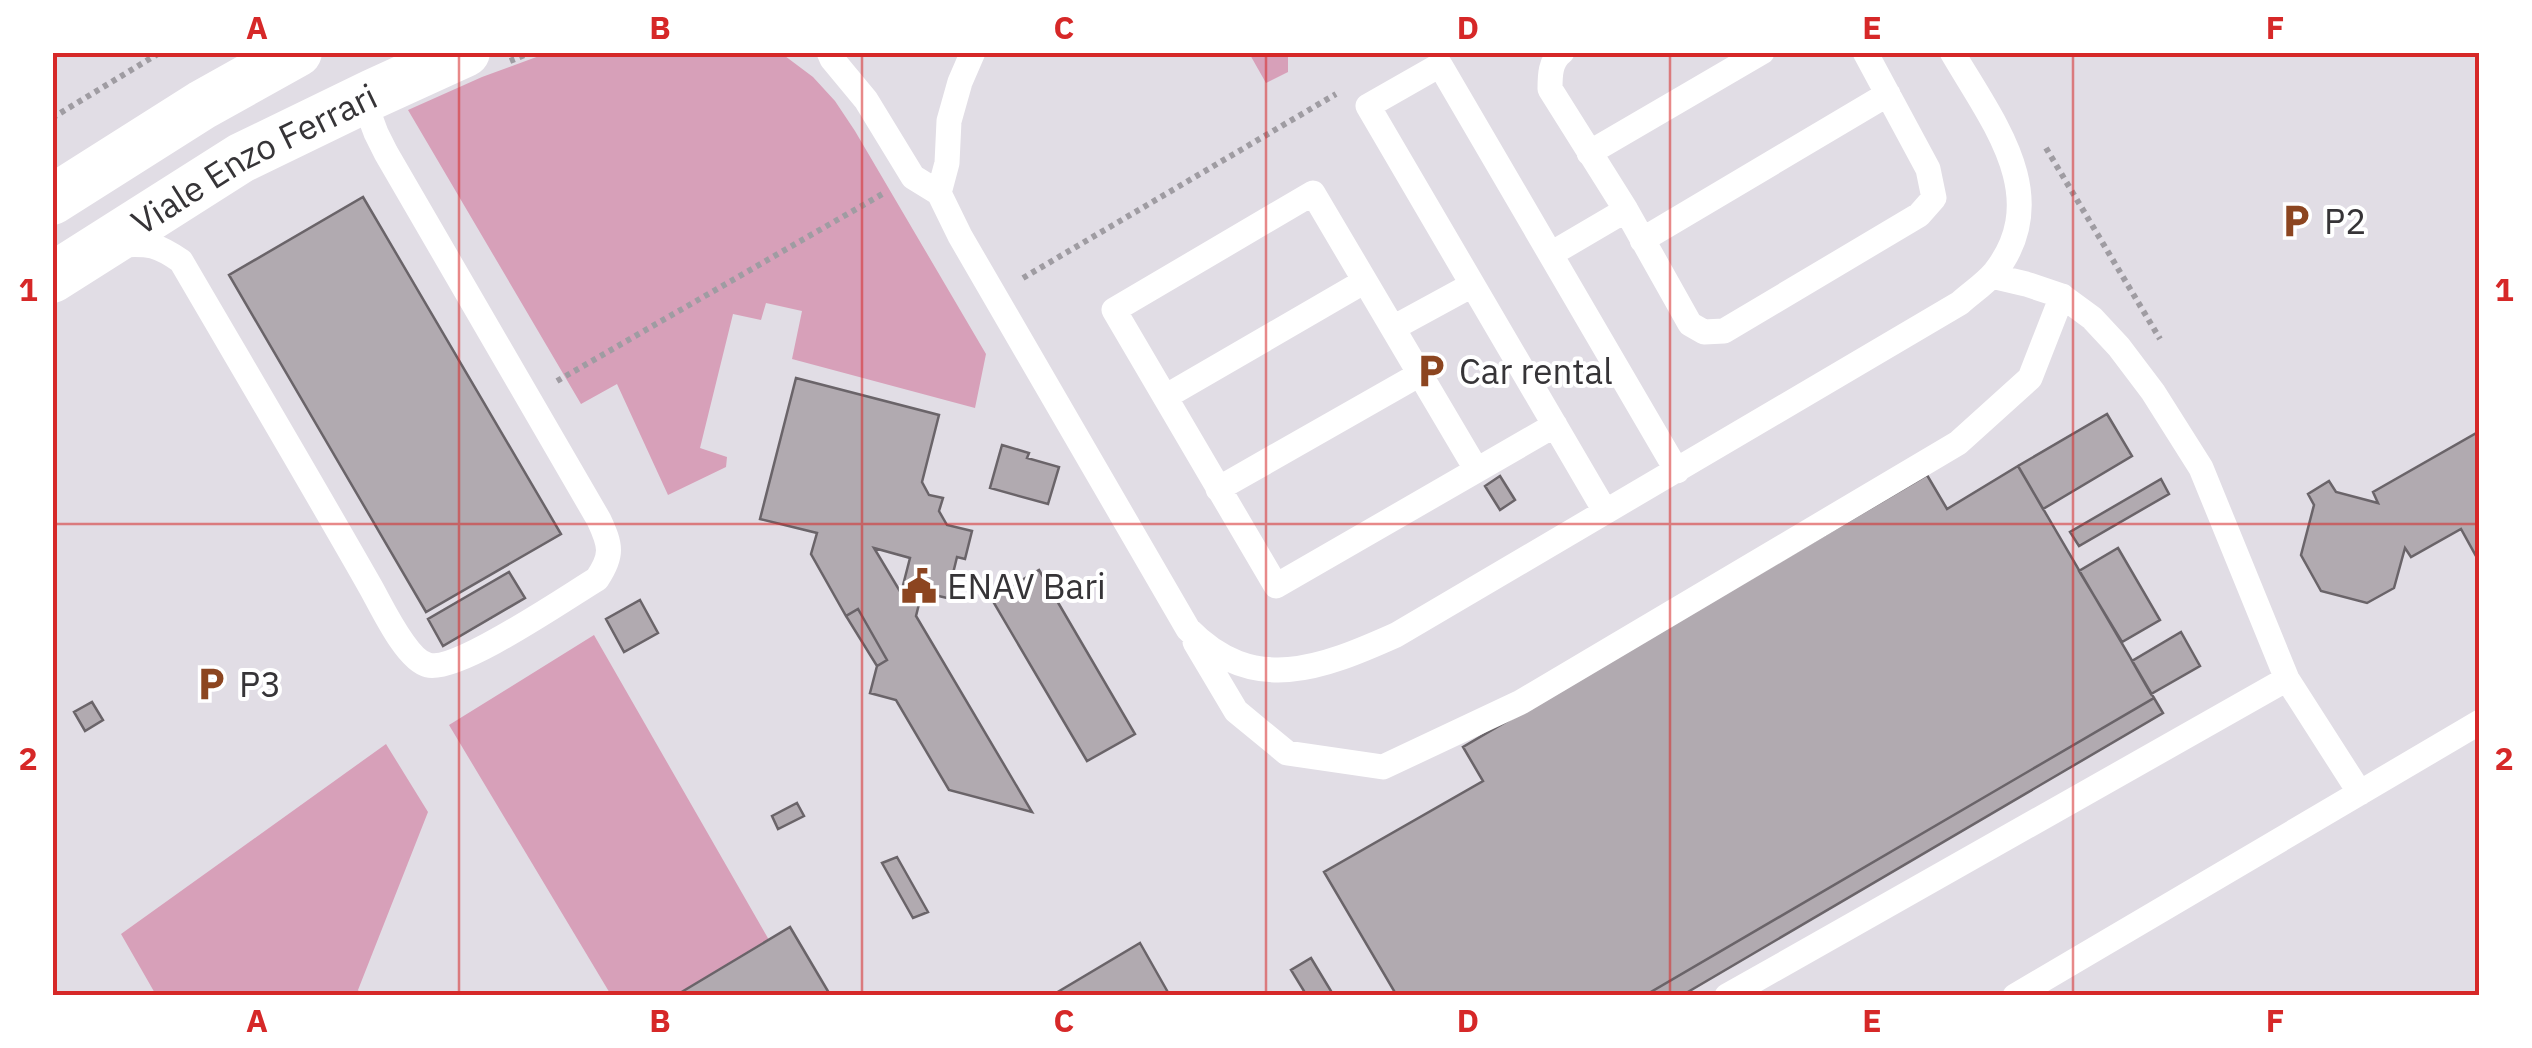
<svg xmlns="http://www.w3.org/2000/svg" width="2532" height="1048" font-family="'IBM Plex Sans',sans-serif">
  <rect width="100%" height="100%" fill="#e1dde5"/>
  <!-- green -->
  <path fill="#d7a0b9" d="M550,52L781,53L813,77L835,101L855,131L986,354L975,408L792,359L802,311L766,303L761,320L733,314L700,448L727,457L726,467L668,495L617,384L581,404L408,110L482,77Z
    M1249,53H1288V72L1266,83Z
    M594,635L769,940L675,995H611L449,725Z
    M386,744L428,812L358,990L361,995H156L121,934Z"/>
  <!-- building -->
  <path fill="#b1aab0" stroke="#6a6469" stroke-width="2.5" fill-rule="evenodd" d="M363,197L561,534L426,612L229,275Z
    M796,378L939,415L922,482L929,495L943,498L939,511L947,525L972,531L965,559L957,557L947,598L922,592L916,616L1032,812L949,790L896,700L870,693L877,666L887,660L858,609L846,616L811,554L817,533L760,519ZM874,548L910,558L901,593Z
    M2107,414L2132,456L2043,509L2018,466Z
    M2480,431V554L2476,556L2461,529L2411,557L2405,548L2394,588L2367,603L2321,591L2301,555L2314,505L2308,494L2329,481L2336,492L2378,503L2373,492Z
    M1002,445L1029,453L1027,458L1059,467L1048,504L990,488Z
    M2018,466L2154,698L1644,996H1397L1324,872L1483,781L1463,747L1927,475L1947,509Z
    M1500,476L1515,500L1500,510L1485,486Z
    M2161,479L2169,494L2079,546L2070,532Z
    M2118,548L2160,620L2122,642L2079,571Z
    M1039,570L1135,734L1087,761L991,598Z
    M509,572L525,598L443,646L428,619Z
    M640,600L658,633L624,652L606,619Z
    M858,609L887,660L877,666L846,616Z
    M2181,632L2200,666L2151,694L2132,661Z
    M2154,698L2163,713L1681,996H1644Z
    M92,702L103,720L85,731L74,712Z
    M797,803L804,816L778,829L772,816Z
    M897,857L928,912L913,918L882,863Z
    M790,927L829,993L825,996H675Z
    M1140,943L1170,996H1051Z
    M1311,958L1334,996H1307L1291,970Z"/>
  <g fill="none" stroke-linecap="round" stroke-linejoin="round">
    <!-- path -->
    <path stroke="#9f9ca2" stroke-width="6" stroke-dasharray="5 5" stroke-linecap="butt" d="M510,61L532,52
      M52,118L161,52
      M2046,148L2160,339
      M1023,278L1336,94
      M557,381L884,193"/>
    <!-- service -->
    <path stroke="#fff" stroke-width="25" d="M829,52L832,59L866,100L913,177L939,193L960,236L1188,629C1253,696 1322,668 1396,635L1960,303C1971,293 1985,284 1995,272C2054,196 1992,121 1952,52
      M1562,52C1550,61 1550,76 1550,89L1626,210L1690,324L1704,332L1724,331L1919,215L1934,198L1928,169L1865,52
      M1589,153L1762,52
      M939,193L947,163L949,121L960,82L973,52
      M1642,240L1888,94
      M121,245C149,243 158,245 181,261C244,369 308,477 370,586C381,605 406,660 428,665C457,673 567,597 597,579C613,555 611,546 599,520L386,153L376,133L363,98
      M1551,254L1626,210
      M1992,276L2026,284L2062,296L2092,318L2119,347L2153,392L2201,468L2287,679L2360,793
      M1393,328L1472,285
      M1165,397L1365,281
      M1476,469L1313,193L1114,310L1276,586L1555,425
      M1218,489L1420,374
      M1605,511L1368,106L1440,65L1677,471
      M1195,642L1236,711L1287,753L1383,767L1521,702L1958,443L2030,378L2062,296
      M1727,996L2287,679
      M2015,996L2480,722"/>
    <!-- minor -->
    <g stroke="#fff" stroke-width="50">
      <path d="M52,200L202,105L297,52"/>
      <path id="s1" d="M52,278L241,158L373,94L465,52"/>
    </g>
  </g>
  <!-- grid -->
  <path fill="none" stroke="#d62828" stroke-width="2.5" stroke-opacity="0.55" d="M459,52V996M862,52V996M1266,52V996M1670,52V996M2073,52V996M52,524H2480"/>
  <!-- icons -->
  <defs>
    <symbol id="parking-bare" viewBox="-9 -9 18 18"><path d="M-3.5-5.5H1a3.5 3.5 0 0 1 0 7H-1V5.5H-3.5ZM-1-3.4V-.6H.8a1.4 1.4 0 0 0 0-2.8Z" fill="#8c4520" stroke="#fff" stroke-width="2.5" paint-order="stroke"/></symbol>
    <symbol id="civic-bare" viewBox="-9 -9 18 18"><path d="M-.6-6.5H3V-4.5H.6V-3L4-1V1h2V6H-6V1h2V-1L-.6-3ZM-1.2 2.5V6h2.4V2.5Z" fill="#8c4520" stroke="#fff" stroke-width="2.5" paint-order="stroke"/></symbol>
  </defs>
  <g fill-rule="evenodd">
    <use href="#parking-bare" x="2271" y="196" width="50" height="50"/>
    <use href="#parking-bare" x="1406" y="346" width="50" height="50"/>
    <use href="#civic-bare" x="894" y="561" width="50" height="50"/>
    <use href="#parking-bare" x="186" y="659" width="50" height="50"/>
  </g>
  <g text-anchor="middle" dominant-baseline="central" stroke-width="8" stroke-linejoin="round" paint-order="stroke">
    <!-- street labels -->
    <g font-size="35" fill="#363437" stroke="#fff">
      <text stroke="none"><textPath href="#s1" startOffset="235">Viale Enzo Ferrari</textPath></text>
    </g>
    <!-- poi labels -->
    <g font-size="35" fill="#363437" stroke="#fff" text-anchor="start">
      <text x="2324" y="221">P2</text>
      <text x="1459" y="371">Car rental</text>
      <text x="947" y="586">ENAV Bari</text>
      <text x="239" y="684">P3</text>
    </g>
  </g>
  <!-- border -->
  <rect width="2532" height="1048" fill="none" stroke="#ffffff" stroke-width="110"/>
  <rect x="55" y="55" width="2422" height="938" fill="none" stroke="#d62828" stroke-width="4"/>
  <g font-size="32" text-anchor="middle" font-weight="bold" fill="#d62828">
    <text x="257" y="39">A</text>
    <text x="660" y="39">B</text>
    <text x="1064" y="39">C</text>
    <text x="1468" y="39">D</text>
    <text x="1872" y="39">E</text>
    <text x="2275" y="39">F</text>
    <text x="28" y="301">1</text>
    <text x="2504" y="301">1</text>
    <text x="28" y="770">2</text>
    <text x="2504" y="770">2</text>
    <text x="257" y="1032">A</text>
    <text x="660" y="1032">B</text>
    <text x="1064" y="1032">C</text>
    <text x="1468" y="1032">D</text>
    <text x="1872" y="1032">E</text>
    <text x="2275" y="1032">F</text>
  </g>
</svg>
